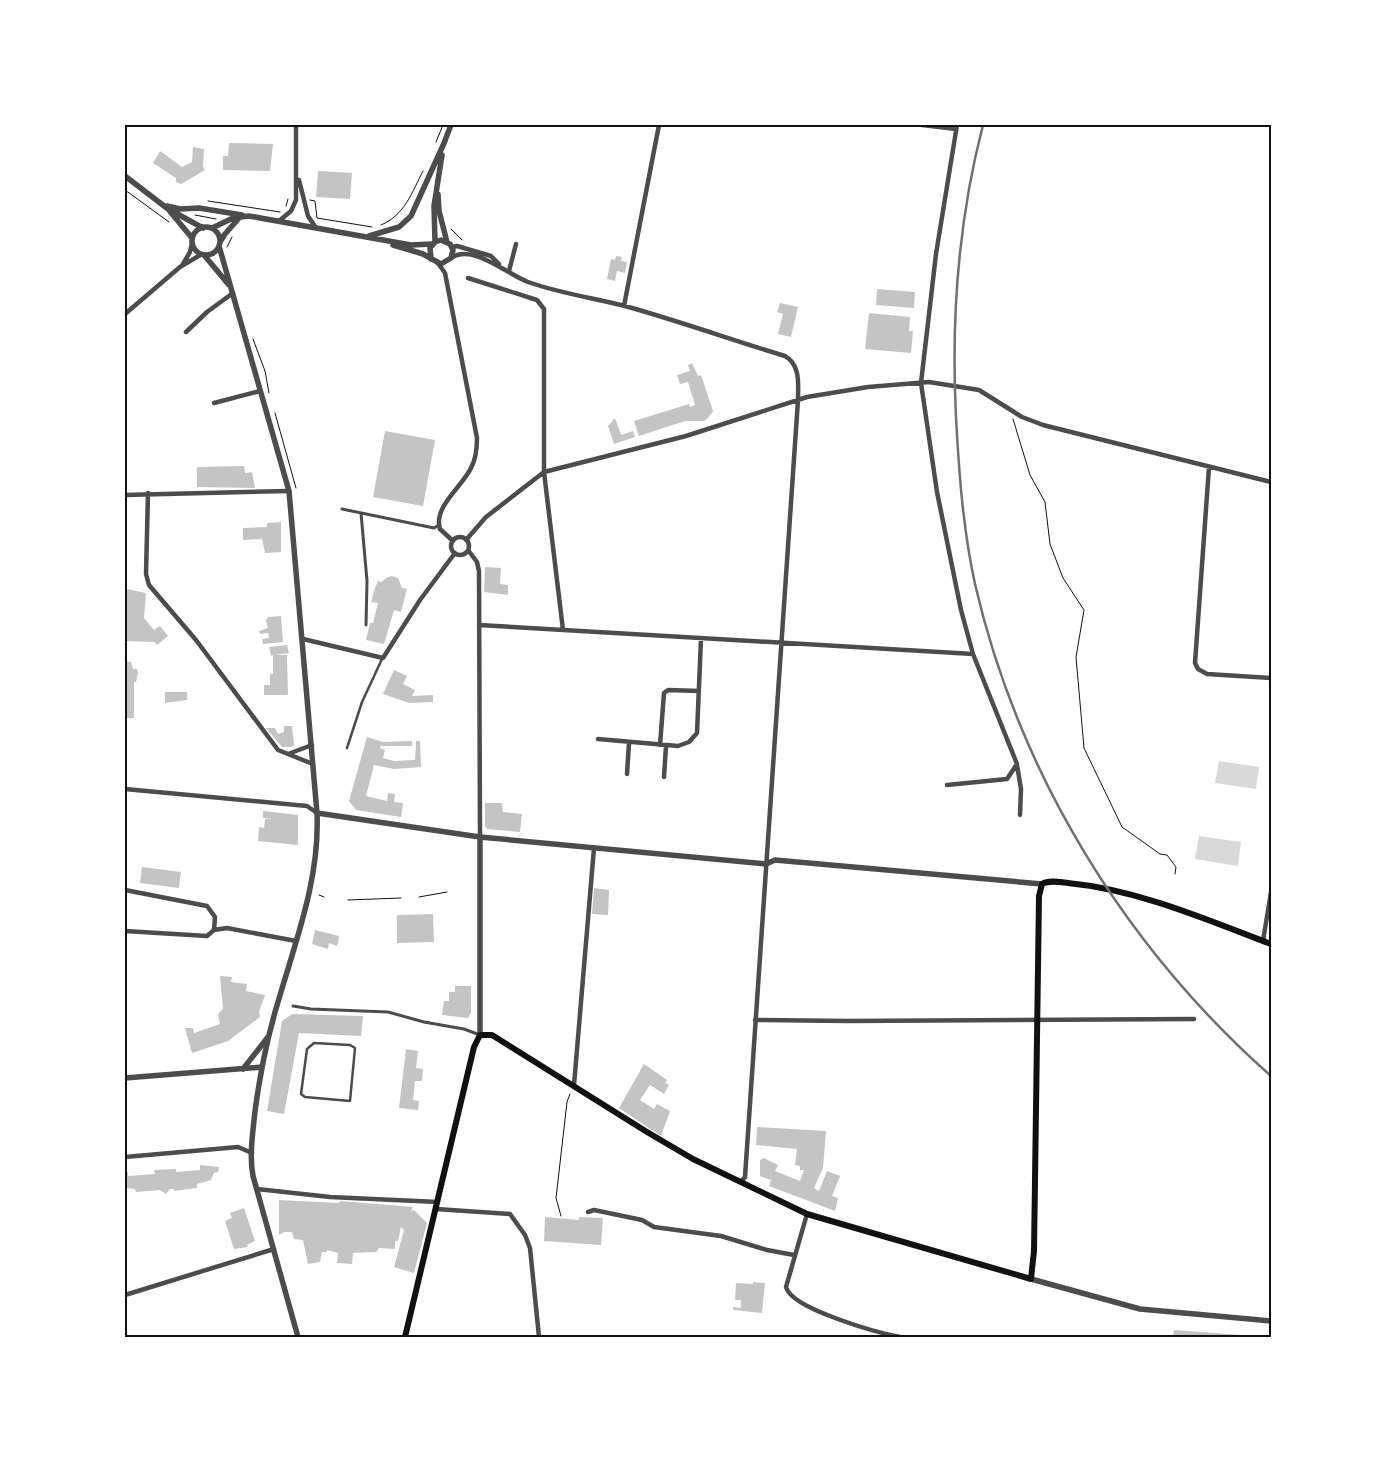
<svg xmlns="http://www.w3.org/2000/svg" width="1396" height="1462" font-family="Lora,serif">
  <rect width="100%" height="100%" fill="#fff"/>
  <!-- water -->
  <path fill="#d9d9d9" d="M1219,761L1259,767L1256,789L1215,783Z
    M1199,836L1241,842L1238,866L1195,859Z"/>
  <!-- building -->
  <path fill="#c4c4c4" d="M229,143L273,144L270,171L223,170V156H228Z
    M193,147L204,149L203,166L205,170L181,184L176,182V178L153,163L160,151L182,167L192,162Z
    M318,171L352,173L350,199L316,197Z
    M616,256L622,257L621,261L627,262L625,273L617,271L615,281L607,279L611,259L615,260Z
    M877,289L915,292L914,308L876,305Z
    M780,303L798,307L791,337L778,334L783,314L777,312Z
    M869,313L910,317L909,331H913L911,353L865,349Z
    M692,363L698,376L701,375L713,411L708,418L704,421H685L639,436L634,421L689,404L690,407L695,405L688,382L680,384L677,375L690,371L688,365Z
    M615,418L621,435L633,431L635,437L614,444L608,426Z
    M385,431L435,440L423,506L373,497Z
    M244,466L245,473L252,472L255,488L197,487V467Z
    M281,522V552L265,553L262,539L243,540V528L267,527V523Z
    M485,567L501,568L500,584L508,585V595L484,592Z
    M392,576L398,578L402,588L407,589L401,612L394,610L384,644L366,640L370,623H373L378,603L371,602L375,588L378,581L381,582L388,577Z
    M127,589L146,593L144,618L154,630L160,626L168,636L157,645L155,642L125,641V590Z
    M281,616L283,642L263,644L262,639L269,638L268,633L260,634L259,631L268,628L266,620L268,617Z
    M287,645L289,653L275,655H287L288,695H264V685H270V674H273V655L271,656L269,647Z
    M125,661L131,662L133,669H137L138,673L136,682H134V718H125Z
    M394,670L407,676L403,684L415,690L412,696L433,695V702L409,703L383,694Z
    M165,692H187V700L165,703Z
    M284,726H292L294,745L291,747H282L266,728H275L278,734L284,732Z
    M367,737L383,742L412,741V746H381L380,748L385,750L383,758L394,761L415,760L416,741H420L421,767L394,769L374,765L366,796L387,801L388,793L395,794L394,802L403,803L401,817L356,810L349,801Z
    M485,803H502L503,812L522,814L520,832L487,829L485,826Z
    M263,811L298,815V845L258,841L259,827L264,828L265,819H273L263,818Z
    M142,867L181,872L179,888L140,883Z
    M594,888L609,890L608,915L592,914Z
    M433,914L434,942L397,943V915Z
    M315,930L339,936L337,946L329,943L328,949L312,944Z
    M220,976L232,977L231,982L247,984L246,991L265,995L259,1012L260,1017L228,1041L192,1053L185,1028H193L194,1033L220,1024L218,1014L223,1009Z
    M455,986H471V1013L468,1018L442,1015L444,1001H449V992H455Z
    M292,1014L363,1016L361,1036L299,1033L284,1114L267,1111L282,1021Z
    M406,1049L418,1051L416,1068L423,1069L422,1081H415L413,1100L419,1101L418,1110L399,1108Z
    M644,1064L667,1080L665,1083L669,1085L664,1094L650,1085L640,1100L654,1109L657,1104L670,1111L661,1136L619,1108Z
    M757,1127L826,1131L823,1168L814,1188L819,1191L827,1171L840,1176L832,1196L838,1198L835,1211L769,1186L771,1180L760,1176V1160L764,1158L778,1165L775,1171L800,1181L804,1170H800V1166L795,1165L797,1149L756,1145Z
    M200,1165L219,1167L218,1172L214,1173L211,1180L197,1184V1188L174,1191V1189H170L166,1194L160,1190L136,1192L135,1189L125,1188V1172H128V1176L155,1174L154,1170L176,1169V1172L200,1170Z
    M279,1200L339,1203L340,1201L413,1207L411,1211L414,1210L427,1223L414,1273L394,1267L404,1230L401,1227L398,1241H395V1249L379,1248L376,1252L353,1253L352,1264L337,1263L338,1253L327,1250V1252H322L320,1262L308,1264L303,1240L294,1239L292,1232H284L279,1235Z
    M244,1208L255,1241L247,1245L248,1247L234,1249L225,1221L232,1218L230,1213Z
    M545,1217L579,1220V1217L603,1218L601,1245L544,1241Z
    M753,1282L765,1283L762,1313L733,1310V1307L741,1308V1300H735L736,1283L753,1284Z
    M1174,1330L1242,1335V1337H1173Z"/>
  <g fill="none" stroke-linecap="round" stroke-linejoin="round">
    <!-- path -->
    <path stroke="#111" stroke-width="1" d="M436,142L443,125
      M125,190L169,222
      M310,200L315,201L317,218L372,227
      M208,201L280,212
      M286,206L288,199
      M195,215L216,219
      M381,225C405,215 412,192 423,171
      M451,229L462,240
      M227,247L232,237
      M253,339L265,371L269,393
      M275,413L296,488
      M1013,419L1030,475L1045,502L1050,544L1063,578L1084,610L1076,657L1084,748L1122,827L1160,854L1167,855L1176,867L1175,874
      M319,895L324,897
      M419,897L447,892
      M348,900L401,898
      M561,1216L556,1198L567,1102L570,1094"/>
    <!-- service -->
    <path stroke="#4c4c4c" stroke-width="2.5" d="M347,748L362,702L382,659
      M314,1043L350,1045L355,1048L350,1101L305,1097L301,1094L307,1049Z"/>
    <!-- pedestrian -->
    <path stroke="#4c4c4c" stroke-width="3" d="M342,509L434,528L439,525
      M361,513L367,581L366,625
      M293,1006L311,1009L388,1012L424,1022L464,1029L480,1035"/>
    <!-- minor -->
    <path stroke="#4c4c4c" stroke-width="4.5" d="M922,125L956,129
      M299,180L308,216L316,228
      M279,221L291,211L296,200V125
      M452,247L457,246L491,256L499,264
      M451,258C473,243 508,275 528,282C559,293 593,298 625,306C679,321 732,340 785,356C801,365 798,385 798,400L745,1177L741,1182
      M438,263L445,273L477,438C477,449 476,459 471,468C462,487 433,507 440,529L453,541
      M183,264L190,252L192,243
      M509,271L516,244
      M468,278L537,300L544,309V472L563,630
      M624,306L659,125
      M125,314L180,267L202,254
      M186,332L207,312L233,293
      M214,403L260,391
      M1209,467L1195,663L1198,669L1207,674L1271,678
      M148,493L146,574L149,585L196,640L278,750L313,764
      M125,495L289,491
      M451 546a9 9 0 1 1 18 0a9 9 0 1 1-18 0Z
      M466,540L486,517L544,472L686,436L807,397L868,387L929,382L979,390L1022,417L1043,425L1271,482
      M468,550L477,562L479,571L480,837
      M479,625L973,654
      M303,639L383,658L420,600L455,553
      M598,739L678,746L689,742L697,733L701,639
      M660,745L664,693L668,690L699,691
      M288,754L312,745
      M1017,765L1021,789L1020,815
      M627,774L629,743
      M664,777L666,746
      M947,785L1007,779L1017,764L973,654L961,610L937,492L921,383L936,254L957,125
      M125,789L307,806L317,813
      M125,890L207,906L215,917L214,930
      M125,931L207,936L214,930L227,928L296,941
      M1263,941L1271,892
      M755,1020L848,1021L1194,1019
      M574,1085L594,848
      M125,1157L238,1147L252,1153
      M257,1189L330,1197L438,1202
      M436,1209L510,1214L525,1235L530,1248L539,1337
      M588,1212L594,1210L642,1220L654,1227L721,1236L767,1250L794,1255
      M807,1214L786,1287C791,1309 879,1333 900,1337
      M125,1295L274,1249"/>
    <!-- tertiary -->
    <path stroke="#4c4c4c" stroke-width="5.5" d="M444,143L451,125
      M125,176L168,209L192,238
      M438,194L439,211L447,242
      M167,206L180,209L199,208L242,215
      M172,211L203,228
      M192 241a14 14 0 1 1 28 0a14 14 0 1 1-28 0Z
      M212,228L233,218L249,216L411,245L432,244
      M369,236L399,227L411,216L445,141
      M220,242L225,234L240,217
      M435,242L434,206L442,155
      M393,245L423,254L441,264L451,258L453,250L450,244L441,240L435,242L430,248L431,259
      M219,246L289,491L317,813C320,878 296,940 278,1002C267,1038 260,1074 255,1111C253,1132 249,1155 253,1176L298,1337
      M204,255L229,285
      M317,813L480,837L766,864L775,860L1042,884
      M480,837V1035
      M243,1069L268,1037
      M125,1078L262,1067
      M1031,1279L1140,1309L1271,1321"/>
    <!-- secondary -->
    <path stroke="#111" stroke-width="6" d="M405,1337L474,1047L480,1035H492L647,1132L693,1159L807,1214L1031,1279L1034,1251L1039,896L1042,884C1049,880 1059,882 1068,883C1139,890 1205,919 1271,944"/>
    <!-- rail -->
    <path stroke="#707070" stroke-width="2.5" d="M983,125C958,221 951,318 956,417C959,473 963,529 975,584C1019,774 1125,947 1271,1076"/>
  </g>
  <!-- border -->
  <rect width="1396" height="1462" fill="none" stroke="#ffffff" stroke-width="252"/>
  <rect x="126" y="126" width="1144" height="1210" fill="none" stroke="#111" stroke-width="2"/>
</svg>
